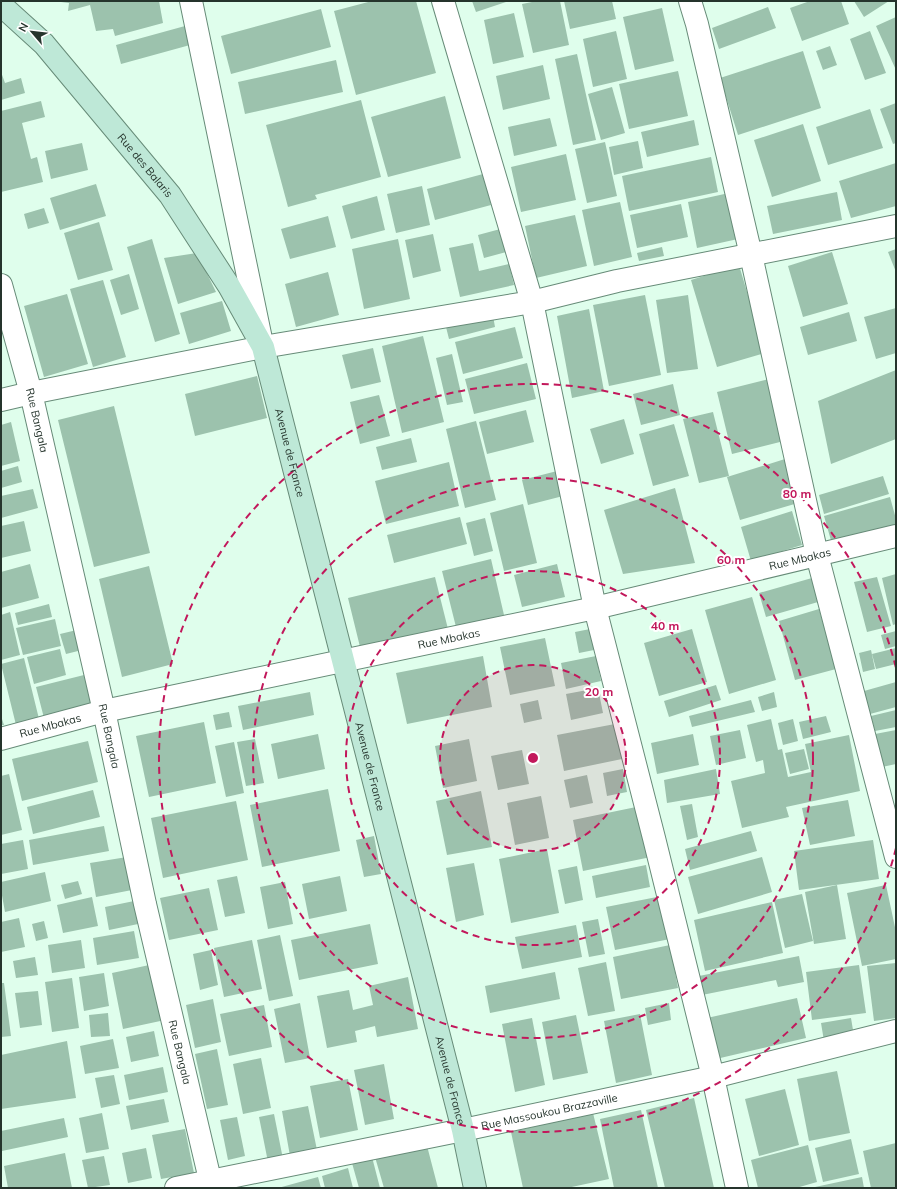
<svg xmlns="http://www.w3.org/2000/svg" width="897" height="1189" font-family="Mulish,sans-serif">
  <rect width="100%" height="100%" fill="#dffeec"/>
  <!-- building -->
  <path fill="#9cc2ad" d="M61,1H159L163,23L115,36L113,29L96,31L90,5L68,11L69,3L61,2Z
    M372,1H416L436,73L356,95L334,11Z
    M472,1H509L476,12Z
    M537,1H560L569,45L533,53L522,4Z
    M564,1H612L616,19L570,29Z
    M810,1H841L849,24L802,41L790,8Z
    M854,1H889L864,17Z
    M768,7L776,28L719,49L712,28Z
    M662,8L674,61L635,70L623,17Z
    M321,9L331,47L231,74L221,36Z
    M514,13L524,57L493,64L484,20Z
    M896,17V70L876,26Z
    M185,26L190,45L121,64L116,45Z
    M616,31L627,79L593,87L583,39Z
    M870,31L886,73L865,80L850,39Z
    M830,46L837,65L823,70L816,51Z
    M803,51L821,108L738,135L720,78Z
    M577,54L596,140L573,145L555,59Z
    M336,60L343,92L245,114L238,82Z
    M543,65L550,99L503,110L496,76Z
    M678,71L688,116L629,129L619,84Z
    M1,72L5,83L21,78L25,93L1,100Z
    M612,87L625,133L601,140L588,94Z
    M445,96L461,158L388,177L371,117Z
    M361,100L381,177L315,195L317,199L288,207L266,125Z
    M41,101L45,117L22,123L31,159L37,157L43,182L1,192V111Z
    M896,103V143L893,144L880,109Z
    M870,109L883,148L828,165L816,127Z
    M550,118L557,146L514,156L508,127Z
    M694,120L699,145L647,157L641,132Z
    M803,124L821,181L772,197L754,140Z
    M638,141L643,168L614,175L609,147Z
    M605,142L617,196L587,203L575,149Z
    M82,143L88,170L51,179L45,151Z
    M566,154L576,200L521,212L511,167Z
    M711,157L718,192L629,211L622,176Z
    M896,163V206L851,218L839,181Z
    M483,174L491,205L435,220L427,189Z
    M96,184L106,216L60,230L50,198Z
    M422,186L430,225L396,233L387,194Z
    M837,192L842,220L773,234L767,206Z
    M729,193L738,239L697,248L688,202Z
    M377,196L385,230L351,239L342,206Z
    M620,202L632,257L594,266L582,210Z
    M681,204L688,237L637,248L630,215Z
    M44,208L49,223L28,229L24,214Z
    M575,215L587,266L536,278L525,226Z
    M328,216L336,247L290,259L281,229Z
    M99,222L113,270L78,280L64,233Z
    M504,228L510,251L484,258L478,235Z
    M433,234L441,271L413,278L405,240Z
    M152,239L180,334L155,342L127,247Z
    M398,239L410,299L364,309L352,249Z
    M473,243L479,271L509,264L514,285L460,297L449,248Z
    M662,247L664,256L639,261L637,253Z
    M896,249V272L888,252Z
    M832,252L848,304L803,317L788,266Z
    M197,253L216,292L178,304L164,258Z
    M739,265L765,353L717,367L691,280Z
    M328,272L339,315L296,327L285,284Z
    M129,274L139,309L121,315L110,280Z
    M103,280L126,357L93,367L70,289Z
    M67,294L88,364L44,377L24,306Z
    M645,295L661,375L609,386L593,305Z
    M688,295L698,369L667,373L656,300Z
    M222,301L231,331L189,344L180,313Z
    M896,308V353L876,359L864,317Z
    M589,309L604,391L572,398L557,316Z
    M849,312L857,341L808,355L800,327Z
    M493,316L495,327L449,339L446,327Z
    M515,327L523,358L463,374L455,342Z
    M423,336L444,422L402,433L382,346Z
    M373,348L381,382L351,389L342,355Z
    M452,354L463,402L447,405L436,358Z
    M527,363L536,399L474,414L465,379Z
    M896,370V439L831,464L818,401Z
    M257,376L267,418L195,436L185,394Z
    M769,379L784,441L732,454L717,392Z
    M673,384L680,415L641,425L633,394Z
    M379,395L390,436L360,444L350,402Z
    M114,406L150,553L94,567L58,420Z
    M526,410L534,442L487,454L479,422Z
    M713,412L729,476L699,483L683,419Z
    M624,419L634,454L601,464L590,429Z
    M476,421L496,500L465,508L446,429Z
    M11,422L20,461L1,466V425Z
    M674,424L689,476L653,486L639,434Z
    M411,438L417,462L382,470L376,447Z
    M785,459L798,503L740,520L727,477Z
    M449,462L459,506L386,524L375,481Z
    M18,466L22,482L1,488V471Z
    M561,470L567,495L528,505L522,480Z
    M883,476L889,494L824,514L819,495Z
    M675,488L695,563L623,574L604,510Z
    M33,489L38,508L1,518V496Z
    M890,497L896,519V525L832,544L824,516Z
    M523,504L537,563L504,571L490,513Z
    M792,511L802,545L751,561L741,527Z
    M460,517L467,544L394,563L387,535Z
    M485,518L493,551L474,556L466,523Z
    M24,521L31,551L1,558V526Z
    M491,559L504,615L456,627L442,571Z
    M30,564L39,598L1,608V572Z
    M557,564L565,597L522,607L514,575Z
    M149,566L173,664L122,677L99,579Z
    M896,574V624L893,625L882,578Z
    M819,576L825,600L766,617L759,593Z
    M435,577L448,629L361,651L348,598Z
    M877,577L891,626L867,632L854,582Z
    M752,597L776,680L729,694L705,610Z
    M49,604L52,617L18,625L15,613Z
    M819,609L836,669L795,680L779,621Z
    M10,612L20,655L1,660V615Z
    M55,619L61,646L23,655L16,628Z
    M81,629L86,649L66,654L60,634Z
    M590,629L594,650L579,653L575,632Z
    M692,629L707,682L659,696L644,643Z
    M896,631V646L885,649L881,635Z
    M545,638L555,686L510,695L500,647Z
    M896,648V664L876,669L872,654Z
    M60,649L66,675L34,684L27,657Z
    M871,650L875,669L863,672L859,653Z
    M483,656L492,707L407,724L396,673Z
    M596,656L601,681L566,689L561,663Z
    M24,658L40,723L17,729L1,664Z
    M88,674L96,705L44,718L36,687Z
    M896,682V707L870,714L864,691Z
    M716,685L721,700L669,717L664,701Z
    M598,688L603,713L571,720L566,694Z
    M310,692L314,715L243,730L238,706Z
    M774,692L777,707L762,711L758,697Z
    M538,700L542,719L524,723L520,704Z
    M751,700L755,712L692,727L689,716Z
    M896,710V727L875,731L871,716Z
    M229,712L232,727L216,730L213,715Z
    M1,716L4,725H1Z
    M826,716L831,732L803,739L799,722Z
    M771,719L778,750L782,749L788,777L811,772L805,744L849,735L860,791L786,807L789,817L742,828L731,781L765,773L763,760L756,762L747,725Z
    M793,719L798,741L783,745L778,723Z
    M204,722L216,783L149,797L136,736Z
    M615,724L622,759L564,771L557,735Z
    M740,730L746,758L716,765L710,736Z
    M896,730V764L882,767L875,734Z
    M318,734L325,769L278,779L271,744Z
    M693,734L699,765L657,774L651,743Z
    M255,739L264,783L246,786L237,742Z
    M469,739L477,781L443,788L435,746Z
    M88,741L98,782L22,801L12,759Z
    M234,742L244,793L226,797L215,746Z
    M804,749L809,769L790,774L785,753Z
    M522,750L529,784L498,790L491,756Z
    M623,769L627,792L607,796L603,773Z
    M716,769L720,794L667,803L664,780Z
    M9,774L22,830L1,835V776Z
    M587,775L593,803L570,808L564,780Z
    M328,789L340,851L262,867L250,805Z
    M93,790L100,817L33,834L27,807Z
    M481,791L492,847L447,855L436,801Z
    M541,796L549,838L515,845L507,803Z
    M848,800L855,836L810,845L802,808Z
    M236,801L248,860L163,878L151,818Z
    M692,804L698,837L687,840L680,806Z
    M641,806L651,857L583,871L573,820Z
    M104,826L109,851L33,865L29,840Z
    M751,831L757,851L690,870L685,849Z
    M374,836L381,874L364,877L356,840Z
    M23,840L28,869L1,874V844Z
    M873,840L879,879L799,890L794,851Z
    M547,849L559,913L511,923L499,859Z
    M127,857L132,890L96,897L90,863Z
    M762,857L772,892L698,914L688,877Z
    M474,863L484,915L456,922L446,868Z
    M646,865L650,887L596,898L592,876Z
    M577,866L583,900L565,904L558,870Z
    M45,872L51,901L5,912L1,890V882Z
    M237,876L245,913L225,917L217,880Z
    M340,876L347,911L309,919L302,884Z
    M78,881L82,894L65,899L61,885Z
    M285,882L293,924L268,929L260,887Z
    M837,885L846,939L814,944L805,892Z
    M886,885L896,932V959L862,966L847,893Z
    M209,888L218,930L169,940L160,898Z
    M802,894L813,941L785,948L774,900Z
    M662,896L670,939L615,950L606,907Z
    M92,897L98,926L63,933L57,905Z
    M139,900L143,923L109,930L105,907Z
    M772,902L783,953L705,971L694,920Z
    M19,918L25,947L1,952V922Z
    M598,919L605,954L589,957L582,922Z
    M44,921L48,938L36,941L32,924Z
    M370,924L378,964L299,980L291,940Z
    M576,925L582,957L522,969L515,937Z
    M134,931L139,958L97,965L93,938Z
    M280,935L293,996L269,1001L257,940Z
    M81,940L85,968L52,973L48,945Z
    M252,940L262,989L224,997L214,948Z
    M670,945L678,988L621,999L613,957Z
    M211,950L218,985L200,990L193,954Z
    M799,956L804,982L778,987L776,980L702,995L699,976Z
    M35,957L38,975L16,978L13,961Z
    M606,962L615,1011L588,1016L578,968Z
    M896,963V1018L874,1021L867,966Z
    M154,964L165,1020L123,1029L112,973Z
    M859,965L866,1013L812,1020L806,972Z
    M555,972L560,999L490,1013L485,986Z
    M104,973L109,1006L84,1011L79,977Z
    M408,977L418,1029L377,1037L375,1026L355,1031L357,1042L327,1048L317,996L349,990L353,1010L373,1005L369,986Z
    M72,978L79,1028L52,1032L45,982Z
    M1,983H4L11,1036L1,1037Z
    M38,991L42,1025L20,1028L15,993Z
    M797,998L806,1038L716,1059L707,1018Z
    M213,999L221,1042L195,1048L186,1005Z
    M300,1003L310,1058L285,1063L274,1009Z
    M669,1003L671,1020L648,1025L645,1008Z
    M264,1005L272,1047L229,1056L220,1014Z
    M108,1013L110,1036L91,1037L89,1015Z
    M640,1014L652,1075L616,1083L604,1021Z
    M576,1015L588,1073L553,1080L542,1022Z
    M532,1018L545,1085L515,1092L502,1024Z
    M851,1018L854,1036L824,1041L821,1023Z
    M154,1031L159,1056L131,1062L126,1037Z
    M113,1039L119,1068L85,1074L80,1046Z
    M67,1041L76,1098L1,1109V1055Z
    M217,1049L228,1105L207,1109L195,1054Z
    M261,1058L271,1108L243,1114L233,1064Z
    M384,1064L394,1119L365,1125L354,1070Z
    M163,1067L168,1092L129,1100L124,1075Z
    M837,1071L850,1133L809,1141L797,1079Z
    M114,1075L120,1104L101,1108L95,1078Z
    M348,1079L358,1130L320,1138L310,1086Z
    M785,1089L799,1145L759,1156L745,1099Z
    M694,1098L714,1188H665L646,1110Z
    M164,1099L169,1122L131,1130L126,1106Z
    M308,1106L317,1150L290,1156L282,1111Z
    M641,1110L658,1188H614L600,1119Z
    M102,1113L109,1149L86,1153L79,1118Z
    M593,1113L609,1179L567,1188H523L511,1132Z
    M274,1114L283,1159L268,1162L259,1117Z
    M237,1117L245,1156L228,1160L220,1120Z
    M64,1118L68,1137L2,1151L1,1131Z
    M185,1129L194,1173L161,1179L152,1135Z
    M851,1139L859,1174L823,1182L815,1148Z
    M426,1142L438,1188H384L375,1157Z
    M896,1143V1188H871L863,1151Z
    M808,1145L817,1182L796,1188H758L751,1160Z
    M146,1148L152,1178L128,1183L122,1153Z
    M65,1153L72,1188H8L4,1166Z
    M104,1156L110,1185L88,1188L82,1160Z
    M372,1157L380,1188H359L352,1163Z
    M348,1168L353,1188H325L322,1176Z
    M318,1177L321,1188H278Z
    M862,1177L864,1188H815V1187Z"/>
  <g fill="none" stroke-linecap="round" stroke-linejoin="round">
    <defs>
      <g id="street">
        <path d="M191,1L261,339"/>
        <path d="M443,1L532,302L595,608L654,838L713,1077L737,1188"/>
        <path d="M690,1L697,24L751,255L817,555L896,857"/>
        <path id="s1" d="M1,285L31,393L104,711L145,904L212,1188"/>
        <path d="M1,400L31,393L263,347L532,302L617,281L896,226"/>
        <path id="s2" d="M1,739L104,711L595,608L896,536"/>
        <path id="s3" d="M176,1188L463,1130L713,1077L896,1031"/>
      </g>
      <g id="secondary">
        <path id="s4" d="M1,5L44,44L170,195L229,286L263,347L463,1130L475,1188"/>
      </g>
    </defs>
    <!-- street casing -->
    <use href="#street" stroke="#678b78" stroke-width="24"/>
    <!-- secondary casing -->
    <use href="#secondary" stroke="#678b78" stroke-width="24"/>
    <!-- street -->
    <use href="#street" stroke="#fff" stroke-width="22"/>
    <!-- secondary -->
    <use href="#secondary" stroke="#bee8d7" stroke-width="22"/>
  </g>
  <!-- distance rings -->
  <circle cx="533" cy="758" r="93" fill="#c2185b" fill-opacity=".12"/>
  <g fill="none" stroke="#c2185b" stroke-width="2" stroke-dasharray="7 5">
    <circle cx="533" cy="758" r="93"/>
    <circle cx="533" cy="758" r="187"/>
    <circle cx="533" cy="758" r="280"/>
    <path d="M896 848A374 374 0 1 1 896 668"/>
  </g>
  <g text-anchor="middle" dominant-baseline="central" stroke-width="4" stroke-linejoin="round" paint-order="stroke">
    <!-- street labels -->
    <g font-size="11" fill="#25342c" stroke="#fff">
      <text stroke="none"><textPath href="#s4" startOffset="216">Rue des Balaris</textPath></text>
      <text stroke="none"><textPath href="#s1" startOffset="140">Rue Bangala</textPath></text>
      <text stroke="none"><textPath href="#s4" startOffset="542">Avenue de France</textPath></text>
      <text stroke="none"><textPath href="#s2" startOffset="819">Rue Mbakas</textPath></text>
      <text stroke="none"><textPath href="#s2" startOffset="459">Rue Mbakas</textPath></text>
      <text stroke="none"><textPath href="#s2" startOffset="51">Rue Mbakas</textPath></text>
      <text stroke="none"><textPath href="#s1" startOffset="464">Rue Bangala</textPath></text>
      <text stroke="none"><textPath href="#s4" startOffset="866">Avenue de France</textPath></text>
      <text stroke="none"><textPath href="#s1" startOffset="788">Rue Bangala</textPath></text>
      <text stroke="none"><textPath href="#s4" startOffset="1190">Avenue de France</textPath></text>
      <text stroke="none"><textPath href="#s3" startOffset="381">Rue Massoukou Brazzaville</textPath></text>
    </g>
  </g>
  <circle cx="533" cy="758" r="6" fill="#c2185b" stroke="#fff" stroke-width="2"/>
  <g font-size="12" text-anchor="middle" font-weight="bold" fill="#c2185b" stroke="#fff" stroke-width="4" stroke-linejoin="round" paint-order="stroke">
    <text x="797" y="498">80 m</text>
    <text x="731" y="564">60 m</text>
    <text x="665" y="630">40 m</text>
    <text x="599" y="696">20 m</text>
  </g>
  <!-- border -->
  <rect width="897" height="1189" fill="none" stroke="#25342c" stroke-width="4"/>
  <!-- north arrow -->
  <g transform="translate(32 32) rotate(298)" stroke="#ffffff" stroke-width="3" paint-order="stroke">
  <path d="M0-3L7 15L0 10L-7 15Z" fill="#25342c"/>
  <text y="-6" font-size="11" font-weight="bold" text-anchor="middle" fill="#25342c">N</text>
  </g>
</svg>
